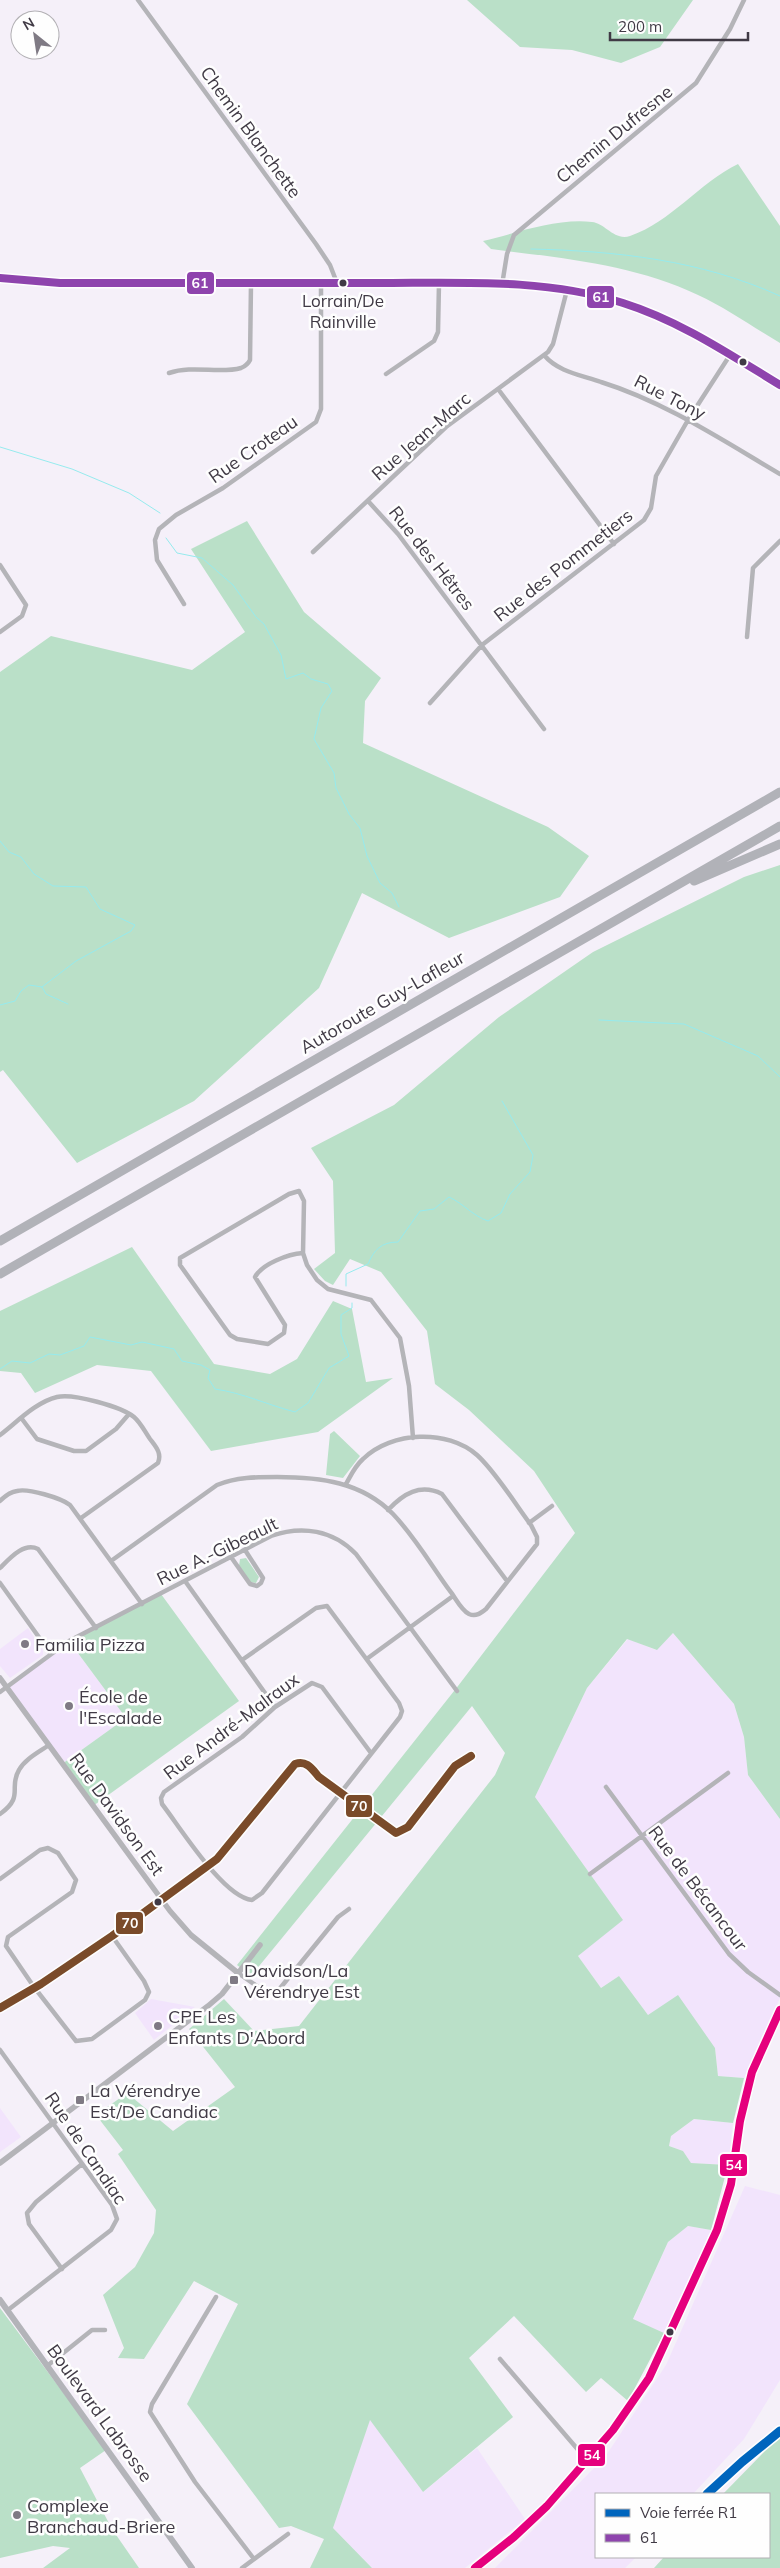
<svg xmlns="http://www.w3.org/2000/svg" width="780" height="2568" font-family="Mulish,sans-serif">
  <rect width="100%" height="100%" fill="#f5f0f9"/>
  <!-- built -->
  <path fill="#f2e4fc" d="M28,1628L43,1651V1655L10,1678L0,1666V1649Z
    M673,1633L734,1704L744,1737L748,1775L780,1819V1998L744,2078L718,2076L715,2048L648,2015L619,1976L601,1988L578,1956L622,1919L535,1797L587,1688L628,1639L656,1650Z
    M69,1641L126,1718L62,1764L6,1686Z
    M151,1999L195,2007L154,2040L135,2013Z
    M0,2108L21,2137L0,2152Z
    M694,2119L733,2123L728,2165L691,2163L683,2151L669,2146L671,2136Z
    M745,2186L780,2195V2380L744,2439L693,2494H596V2557H636L625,2568H495L605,2457L666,2365Z
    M688,2226L711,2230L664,2333L633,2320L668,2242Z
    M370,2419L423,2492L477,2448L525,2519L465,2568H372L333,2528Z"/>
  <!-- green -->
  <path fill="#bae0c8" d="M467,0H693L660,47L621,63L572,50L520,47Z
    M738,164L780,226V343C753,327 726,308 698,295C633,264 561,258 491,249L483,241C517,233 556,218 592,222C605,223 614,241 630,236C671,222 699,183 738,164Z
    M247,521L304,612L381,678L365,701L363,743L548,827L589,856L560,897L449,938L362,893L319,988L194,1101L77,1163L3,1070L0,1072V672L51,636L192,670L245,632L191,549Z
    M780,865V1819L748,1775L744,1737L734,1704L673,1633L657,1650L627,1639L587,1688L535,1797L623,1920L578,1956L601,1988L619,1976L648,2015L678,1995L715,2048L718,2076L744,2078L733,2123L694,2119L671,2136L669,2146L683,2151L691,2163L728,2165L711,2230L688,2226L668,2242L633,2319L664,2333L628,2401L601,2378L586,2392L514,2316L469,2358L513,2417L423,2492L370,2420L333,2528L372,2568H310L324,2539L291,2526L279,2528L187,2404L238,2304L194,2281L144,2359L118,2358L124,2348L103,2295L135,2267L154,2233L156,2210L118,2154L123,2150L96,2115L127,2093L173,2131L235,2087L189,2029L224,1999L254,2031L299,2026L495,1775L505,1753L472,1706L251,1976L237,1965L458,1686L575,1533L534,1471L469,1410L435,1384L427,1331L381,1272L350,1259L333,1285L325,1281L314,1269L335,1253L333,1181L311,1148L394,1105L499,1017L593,952L744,877Z
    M132,1247L214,1364L270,1374L297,1359L333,1301L352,1309L366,1382L393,1378L318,1432L211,1451L151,1371L97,1365L35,1393L21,1373L0,1371V1311Z
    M334,1431L360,1456L343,1478L326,1475L330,1434Z
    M246,1558L259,1577L256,1583L250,1582L239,1566L240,1559Z
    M161,1594L239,1701L93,1806L62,1764L126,1718L69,1641Z
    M0,2308L106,2450L80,2468L112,2529L139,2568H43L70,2548L53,2546L0,2558Z
    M780,2429V2568H654L664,2557H769V2494H723L763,2453Z"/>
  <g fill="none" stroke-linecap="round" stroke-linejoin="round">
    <!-- stream -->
    <path stroke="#96ebee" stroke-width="1" d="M531,249C617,251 701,260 780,296
      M0,447L72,469L129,493L160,513
      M166,538L177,553L202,558L233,585L256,617L264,624L281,655L286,679L303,673L311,679L328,684L332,691L321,708L314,739L334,773L336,788L349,814L360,828L367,856L380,883L392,893L399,907
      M0,841L9,852L21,857L34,874L53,886L86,887L100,909L135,925L131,931L76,961L42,987
      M0,1005L15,1001L21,991L29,985L42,987L46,994L68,1004
      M599,1020L684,1024L758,1056L780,1077
      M346,1286V1274L368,1264C374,1250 381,1242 398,1242L420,1211L434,1209L449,1197C464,1204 473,1216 488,1221L501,1213L510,1194L530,1172L533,1155L502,1101
      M0,1369L12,1361L30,1363L49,1354L60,1355L84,1346L90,1337L131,1345L142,1342L174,1349L182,1361L201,1365L210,1370L208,1378L215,1389C243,1393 268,1405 295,1412L308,1403L329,1368L349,1356L341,1334V1315L352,1308V1303"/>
    <!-- minor -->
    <path stroke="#b4b4b8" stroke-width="4.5" d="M138,0L316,244L330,265L337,283
      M502,285L507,254L514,235L696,83L730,29L744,0
      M544,355C558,372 581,375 601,382C665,402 722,440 780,474
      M169,373C193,365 220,374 241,368C246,366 248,364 250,360L251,283
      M386,374L434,341L438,332L439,283
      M498,389L614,544
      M368,501L398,534L544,729
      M313,552L446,427L548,352L553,344L567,290
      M0,565L26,605L22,616L0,632
      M184,604L157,560L155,540L159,529L176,515L223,488L316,422L321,409V283
      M747,637L753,568L780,541
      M430,703L482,645L644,520L651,508L656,476L688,420L730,355
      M303,1253C288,1254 262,1264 255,1277L285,1325L284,1333L268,1344L237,1339L230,1335L180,1265V1258L289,1194L299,1191L304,1201L303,1253L307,1265L317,1280L328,1289L371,1300L400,1338L409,1386L413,1438
      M22,1419L37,1439L74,1451H86L116,1429L129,1414
      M0,1435C17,1422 36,1402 57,1397C73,1393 122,1407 134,1417C141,1423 145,1432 150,1439C156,1447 162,1453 158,1463L81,1518
      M0,1501C5,1496 10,1492 17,1491C28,1488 61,1498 70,1505L142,1604
      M388,1510C403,1494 420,1483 442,1494L507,1581
      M529,1523L552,1506
      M231,1557L250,1584L257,1586L261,1583L263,1578L245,1550
      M111,1561L217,1485C236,1477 257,1477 277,1477C320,1477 362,1482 393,1514C415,1537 431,1565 450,1591C455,1597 461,1610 469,1614C476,1617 481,1613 486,1609L537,1544V1537L531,1525C516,1505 495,1471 477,1455C447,1429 392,1431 363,1459C355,1466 351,1475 346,1484
      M0,1568C10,1558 24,1542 38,1549L96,1628
      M185,1581L275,1707
      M0,1583L51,1654
      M368,1658L453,1596
      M242,1660L316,1608L327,1606L399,1703L402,1711L400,1717L262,1893L252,1900C223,1897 180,1827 162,1804L161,1798L164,1792L242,1737L275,1707L312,1683L322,1687L371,1753
      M0,1692L69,1641L271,1536C302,1525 333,1530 356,1554L457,1691
      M606,1787L729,1954L748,1972L780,1995
      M0,1814C25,1796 8,1788 19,1770C25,1759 39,1752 49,1745
      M590,1874L728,1773
      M0,1879L40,1850L48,1848L58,1853L76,1880L72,1892L8,1937L6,1946L34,1987L76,2041L92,2039L145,2000L149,1992L144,1981L112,1936
      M238,1973L267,1993L277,1992L338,1917L349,1909
      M0,2008L41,1984L112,1936L217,1859L295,1764C307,1760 312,1769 319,1777L396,1833L408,1827L455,1766L471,1756
      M0,2050L112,2205L117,2219L111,2230L8,2310
      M62,2269L29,2224L27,2213L36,2202L82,2164
      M216,2297L152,2404L150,2412L195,2482L254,2559
      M500,2359L586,2459
      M47,2366L92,2330H105
      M242,2568L288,2534"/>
    <!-- tertiary -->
    <path stroke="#b4b4b8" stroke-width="5.5" d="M0,1678L170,1911L191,1935L238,1973
      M0,2163L208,2006L222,1994L260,1945
      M475,2568L514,2537L547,2506L613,2430L649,2378L717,2230L731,2184L740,2121L752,2072L780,2010"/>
    <!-- secondary -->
    <path stroke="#b3b4b9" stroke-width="6" d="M0,278L60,283C166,283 272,283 378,283C458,283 546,278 623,303C680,321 729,354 780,385
      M0,2300L192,2568"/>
    <!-- motorway -->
    <path stroke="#b1b2b8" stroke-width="9" d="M694,881L780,844
      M0,1241L780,792
      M0,1274L780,826"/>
    <defs>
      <path id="bus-1" d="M0,278L60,283C166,283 272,283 378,283C458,283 546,278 623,303C680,321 729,354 780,385"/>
      <path id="bus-2" d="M475,2568L514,2537L547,2506L613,2430L649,2378L717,2230L731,2184L740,2121L752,2072L780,2010"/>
      <path id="bus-3" d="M0,2008L41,1984L112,1936L217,1859L295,1764C307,1760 312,1769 319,1777L396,1833L408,1827L455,1766L471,1756"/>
    </defs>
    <!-- bus-1 casing -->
    <use href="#bus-1" stroke="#fefefe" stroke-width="11"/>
    <!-- bus-2 casing -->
    <use href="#bus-2" stroke="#fefefe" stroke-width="11"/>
    <!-- bus-3 casing -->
    <use href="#bus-3" stroke="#fefefe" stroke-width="11"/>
    <!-- bus-1 -->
    <use href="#bus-1" stroke="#8e44ad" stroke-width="8"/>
    <!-- bus-2 -->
    <use href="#bus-2" stroke="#e5007d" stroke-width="8"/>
    <!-- bus-3 -->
    <use href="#bus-3" stroke="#7a4b2a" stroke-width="8"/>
    <defs>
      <path id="rail-1" d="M707,2494L742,2462L780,2431"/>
    </defs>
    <!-- rail-1 casing -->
    <use href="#rail-1" stroke="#fefefe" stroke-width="12"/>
    <!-- rail-1 -->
    <use href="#rail-1" stroke="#0065bd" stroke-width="9"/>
  </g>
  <!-- markers -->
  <g fill="#403a45" stroke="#fefefe" stroke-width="2">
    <circle cx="343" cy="283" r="4.5"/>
    <circle cx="743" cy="362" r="4.5"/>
    <circle cx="158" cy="1902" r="4.5"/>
    <circle cx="670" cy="2332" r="4.5"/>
  </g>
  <g fill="#7f7a84" stroke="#fefefe" stroke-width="2">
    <circle cx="25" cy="1644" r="5"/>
    <circle cx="69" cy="1706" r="5"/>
    <rect x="229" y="1975" width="10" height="10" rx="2.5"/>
    <circle cx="158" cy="2026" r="5"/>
    <rect x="75" y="2095" width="10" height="10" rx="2.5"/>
    <circle cx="17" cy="2515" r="5"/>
  </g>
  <g text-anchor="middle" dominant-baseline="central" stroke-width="5" stroke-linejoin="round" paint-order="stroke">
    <!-- bus labels -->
    <g font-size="17" fill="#403a45" stroke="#fefefe">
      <text x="343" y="300">Lorrain/De<tspan x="343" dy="21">Rainville</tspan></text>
    </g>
    <!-- street labels -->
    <g font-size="18" fill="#403a45" stroke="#fefefe">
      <text transform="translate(251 132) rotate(54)">Chemin Blanchette</text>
      <text transform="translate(614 134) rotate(-39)">Chemin Dufresne</text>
      <text transform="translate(670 397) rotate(27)">Rue Tony</text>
      <text transform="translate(421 436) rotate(-41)">Rue Jean-Marc</text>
      <text transform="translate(253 449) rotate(-35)">Rue Croteau</text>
      <text transform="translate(432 558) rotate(52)">Rue des Hêtres</text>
      <text transform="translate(563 565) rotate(-38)">Rue des Pommetiers</text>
      <text transform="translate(382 1002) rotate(-30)">Autoroute Guy-Lafleur</text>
      <text transform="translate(217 1551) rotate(-26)">Rue A.-Gibeault</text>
      <text transform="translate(231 1726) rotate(-37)">Rue André-Malraux</text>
      <text transform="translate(117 1814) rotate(54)">Rue Davidson Est</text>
      <text transform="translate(698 1888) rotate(53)">Rue de Bécancour</text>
      <text transform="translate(86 2148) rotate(56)">Rue de Candiac</text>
      <text transform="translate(100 2413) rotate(54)">Boulevard Labrosse</text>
    </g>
    <!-- poi labels -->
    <g font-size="18" fill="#403a45" stroke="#fefefe" text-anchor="start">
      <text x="35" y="1644">Familia Pizza</text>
      <text x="79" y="1696">École de<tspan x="79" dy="21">l'Escalade</tspan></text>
      <text x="244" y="1970">Davidson/La<tspan x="244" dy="21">Vérendrye Est</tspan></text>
      <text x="168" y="2016">CPE Les<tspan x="168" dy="21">Enfants D'Abord</tspan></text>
      <text x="90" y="2090">La Vérendrye<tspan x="90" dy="21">Est/De Candiac</tspan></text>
      <text x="27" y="2505">Complexe<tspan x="27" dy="21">Branchaud-Briere</tspan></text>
    </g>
  </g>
  <g stroke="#fefefe" stroke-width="2">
    <rect x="186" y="271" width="29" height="24" rx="5" fill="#8e44ad"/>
    <rect x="586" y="285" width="29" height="24" rx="5" fill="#8e44ad"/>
    <rect x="345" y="1794" width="28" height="24" rx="5" fill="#7a4b2a"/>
    <rect x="115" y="1911" width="29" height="24" rx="5" fill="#7a4b2a"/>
    <rect x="719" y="2153" width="29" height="24" rx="5" fill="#e5007d"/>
    <rect x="577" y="2443" width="29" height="24" rx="5" fill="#e5007d"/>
  </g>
  <g font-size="14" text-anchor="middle" font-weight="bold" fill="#fff">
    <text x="200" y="288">61</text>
    <text x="601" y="302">61</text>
    <text x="359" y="1811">70</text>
    <text x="130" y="1928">70</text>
    <text x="734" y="2170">54</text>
    <text x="592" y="2460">54</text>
  </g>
  <!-- legend -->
  <rect x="595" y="2493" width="175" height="65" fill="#fefefe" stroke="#b2b0b4"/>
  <rect x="605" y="2509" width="25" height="8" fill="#0065bd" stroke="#b2b0b4"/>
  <text x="640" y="2518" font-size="15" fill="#403a45">Voie ferrée R1</text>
  <rect x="605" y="2534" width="25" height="8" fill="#8e44ad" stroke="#b2b0b4"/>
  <text x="640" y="2543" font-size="15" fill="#403a45">61</text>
  <!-- north arrow -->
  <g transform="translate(35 35) rotate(330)"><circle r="24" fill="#fefefe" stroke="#b2b0b4"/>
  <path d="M0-4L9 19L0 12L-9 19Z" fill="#7f7a84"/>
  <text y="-8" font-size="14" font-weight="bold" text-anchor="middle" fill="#403a45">N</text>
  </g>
  <!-- scale -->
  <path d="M610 32v8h138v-8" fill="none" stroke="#403a45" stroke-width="2.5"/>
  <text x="618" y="32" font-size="15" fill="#403a45" stroke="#fefefe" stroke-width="4" paint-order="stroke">200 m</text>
</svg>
